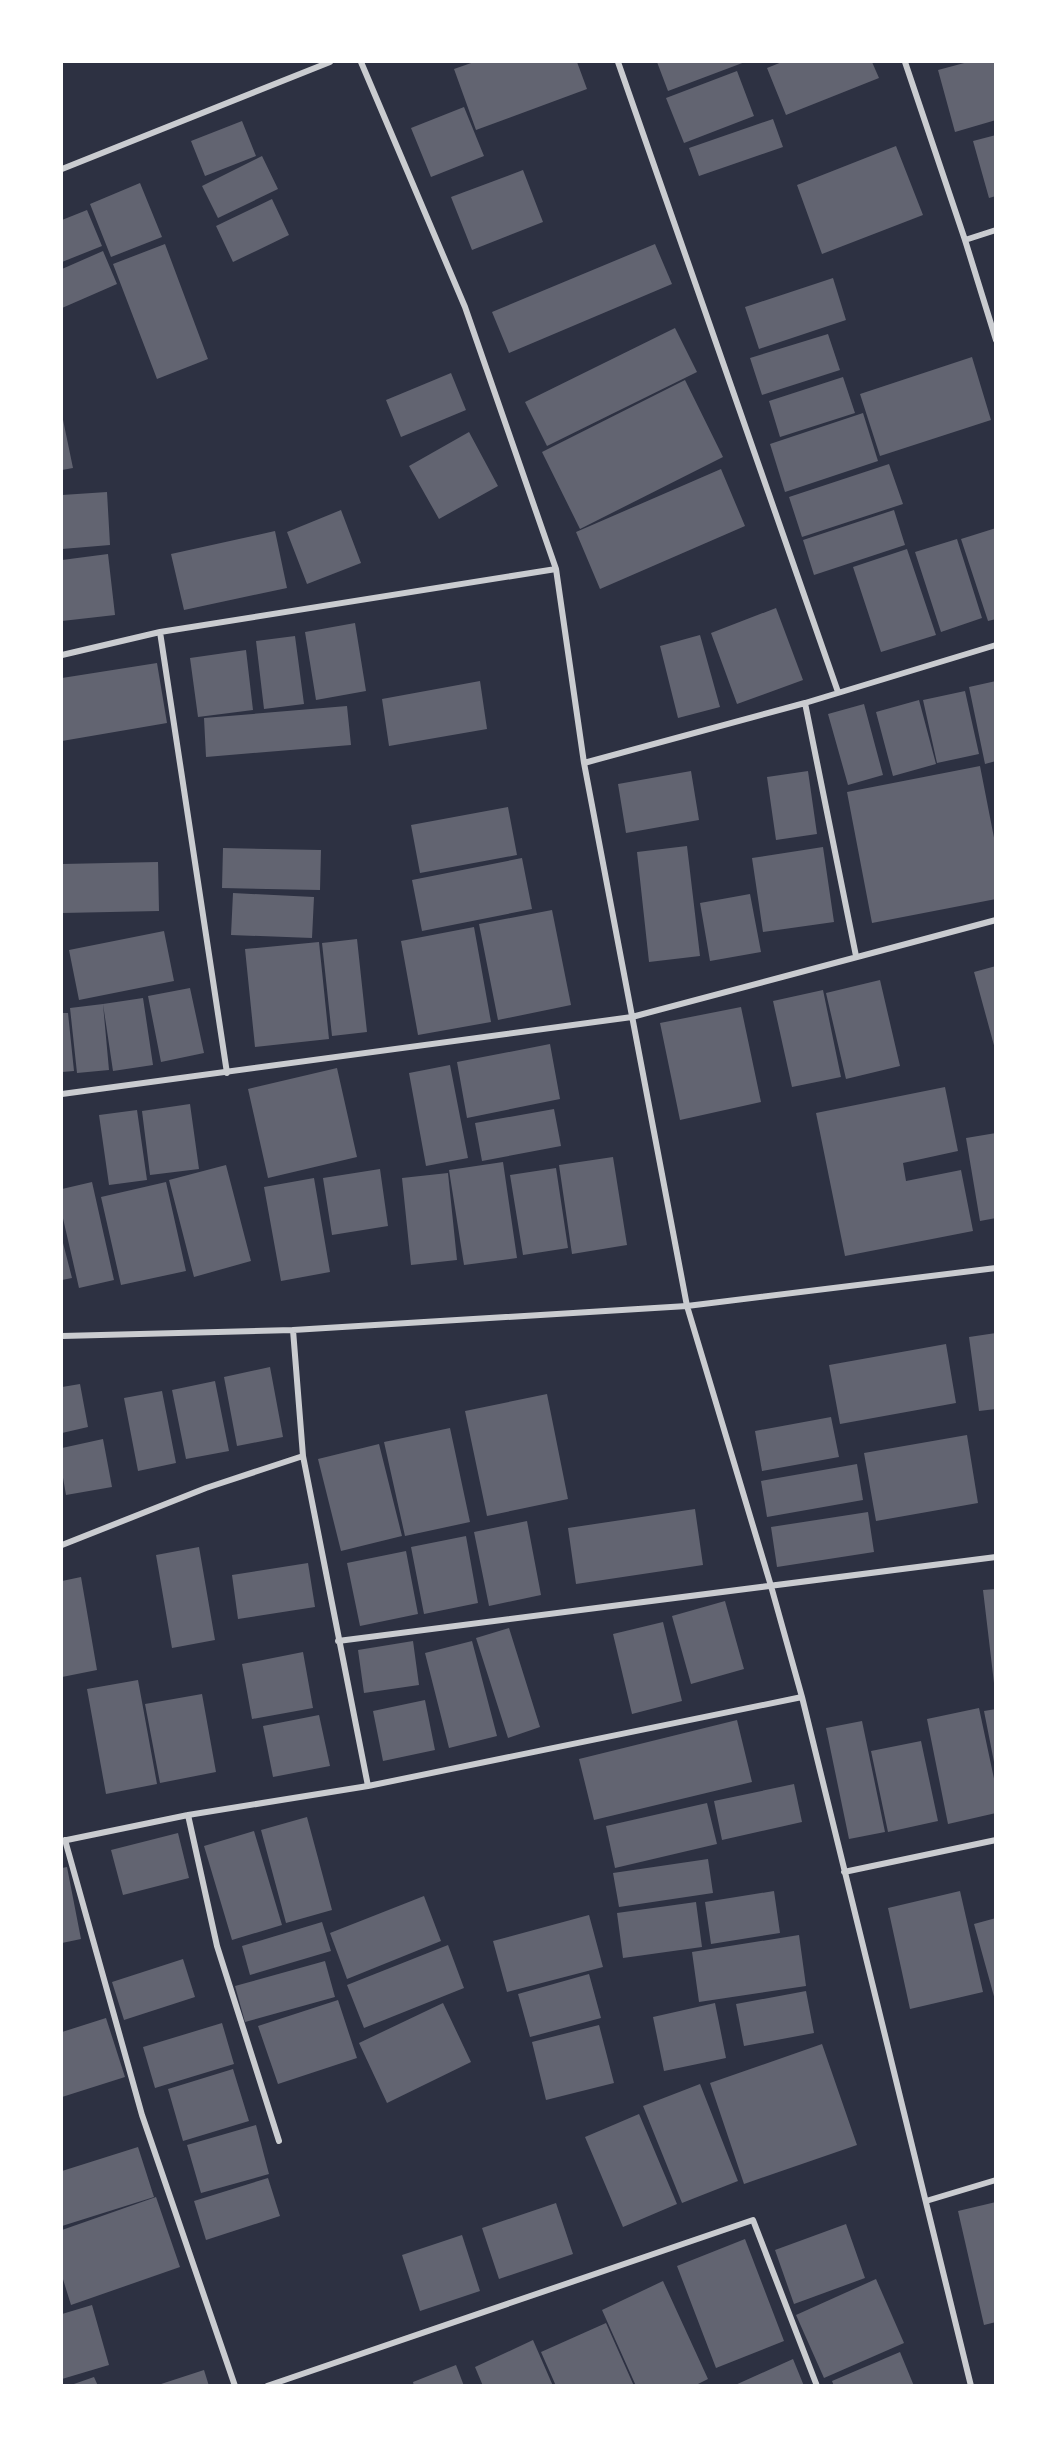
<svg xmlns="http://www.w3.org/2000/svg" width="1057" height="2447" font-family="Manrope,sans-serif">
  <rect width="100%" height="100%" fill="#2d3142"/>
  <!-- building -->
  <path fill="#626471" d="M474,62H577L587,89L476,130L454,69Z
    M657,62H745L668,91Z
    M782,62H872L879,78L786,115L767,68Z
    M968,62H996V120L955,132L938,70Z
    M737,71L754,116L684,143L666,98Z
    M464,107L484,156L431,177L411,128Z
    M773,119L783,147L699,176L689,148Z
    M242,121L256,156L205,176L191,141Z
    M996,135V196L989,198L973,141Z
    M896,146L923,215L822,254L797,185Z
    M262,156L278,189L218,218L202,186Z
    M523,170L543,222L472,250L451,197Z
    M140,183L162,237L111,257L90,204Z
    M272,199L289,235L233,262L216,226Z
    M87,210L102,246L62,262V220Z
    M165,244L208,359L157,379L113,264Z
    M655,244L672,284L509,353L492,312Z
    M103,251L117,284L62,308V269Z
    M833,278L846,320L759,349L745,307Z
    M675,328L697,372L547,446L525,402Z
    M828,334L840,370L762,395L750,358Z
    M972,357L991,420L880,456L860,394Z
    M451,373L466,410L401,437L386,400Z
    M843,377L855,413L780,437L769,401Z
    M685,380L723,457L580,529L542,452Z
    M863,413L878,461L785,492L770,444Z
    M62,415L73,468L62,470Z
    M469,432L498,486L439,519L409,466Z
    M889,464L903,504L802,537L789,497Z
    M721,469L745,526L600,589L576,532Z
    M107,492L110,545L62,549V495Z
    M341,510L361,563L307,584L287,532Z
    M894,510L905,545L814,575L803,540Z
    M996,528V619L988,621L961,539Z
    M275,531L287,588L184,610L171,554Z
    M957,539L982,618L941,632L915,552Z
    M907,549L936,635L881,652L853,567Z
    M108,554L115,615L62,621V560Z
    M776,608L803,680L737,704L711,633Z
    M355,623L366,691L316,700L305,632Z
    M700,635L720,707L678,718L660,646Z
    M295,636L304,704L264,709L256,641Z
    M246,650L253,710L198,717L190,658Z
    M157,663L167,723L62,741V678Z
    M480,681L487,729L389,746L382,699Z
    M996,681V761L985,764L969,687Z
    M965,691L979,754L937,763L923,700Z
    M919,700L936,764L893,776L876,712Z
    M864,704L883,775L848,785L828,714Z
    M347,706L351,745L206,757L204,718Z
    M980,766L996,848V899L872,923L847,792Z
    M691,771L699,820L626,833L618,784Z
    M808,771L817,834L776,840L767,777Z
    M508,807L517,855L420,873L411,825Z
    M687,846L700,956L649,962L637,852Z
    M823,847L834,922L763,932L752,858Z
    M223,848L321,850L320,890L222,888Z
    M522,858L532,909L422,931L412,880Z
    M158,862L159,911L62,913V864Z
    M233,893L314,897L312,938L231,935Z
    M750,894L761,952L710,961L700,903Z
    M552,910L571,1005L498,1020L479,924Z
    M474,927L491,1022L418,1035L401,941Z
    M164,931L174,981L79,1000L69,950Z
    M357,939L367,1032L332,1036L322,943Z
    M319,942L329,1039L255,1047L245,949Z
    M996,966V1049H995L974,972Z
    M880,980L900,1066L846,1079L826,993Z
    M190,988L204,1053L161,1062L148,996Z
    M823,990L841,1077L792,1087L773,1001Z
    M143,998L153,1065L113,1071L103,1004Z
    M103,1004L109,1070L77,1073L70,1008Z
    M741,1007L761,1102L680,1120L660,1023Z
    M62,1013H68L74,1071L62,1072Z
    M550,1044L560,1099L467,1118L457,1062Z
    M450,1065L468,1158L426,1166L409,1073Z
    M337,1068L357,1157L268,1178L248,1089Z
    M945,1087L958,1151L903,1163L906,1181L961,1170L973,1231L845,1256L816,1113Z
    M190,1104L199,1169L150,1175L142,1111Z
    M554,1109L561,1146L482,1161L475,1123Z
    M137,1110L147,1180L109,1185L99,1115Z
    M996,1133V1218L980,1221L966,1138Z
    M613,1157L627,1245L572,1254L559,1165Z
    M503,1162L517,1258L464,1265L449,1170Z
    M226,1165L251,1261L194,1277L169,1180Z
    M556,1168L568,1248L523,1255L510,1175Z
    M380,1169L388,1226L332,1235L323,1178Z
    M448,1173L457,1260L411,1265L402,1178Z
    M314,1178L330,1272L281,1281L264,1187Z
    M92,1182L114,1280L79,1288L62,1214V1189Z
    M166,1182L186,1271L121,1285L101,1197Z
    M62,1239L72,1278L62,1280Z
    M996,1333V1409L979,1411L969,1337Z
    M946,1344L956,1403L840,1424L829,1365Z
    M270,1367L283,1437L237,1446L224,1377Z
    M215,1381L229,1451L186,1459L172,1390Z
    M80,1384L88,1427L62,1433V1387Z
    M162,1391L176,1463L138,1471L124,1398Z
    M547,1394L568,1499L487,1516L465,1411Z
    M831,1417L839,1457L762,1471L755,1431Z
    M450,1428L470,1522L405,1536L384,1442Z
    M967,1435L978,1503L876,1521L864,1453Z
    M103,1439L112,1487L66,1495L62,1472V1448Z
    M379,1444L402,1536L341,1551L318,1459Z
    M857,1464L863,1500L767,1517L761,1481Z
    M695,1509L703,1565L576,1584L568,1528Z
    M868,1512L874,1552L777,1567L771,1527Z
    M527,1521L541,1595L489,1606L474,1532Z
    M466,1536L478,1603L424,1614L411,1547Z
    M199,1547L215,1640L172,1648L156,1555Z
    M406,1551L418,1614L360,1626L347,1563Z
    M308,1563L315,1607L238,1619L232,1575Z
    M81,1577L97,1670L62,1677V1581Z
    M996,1589V1683H994L983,1590Z
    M725,1601L744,1669L691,1684L672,1616Z
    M663,1622L682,1701L632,1714L613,1634Z
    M509,1628L540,1727L508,1738L476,1638Z
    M413,1641L419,1685L364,1693L358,1650Z
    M472,1641L497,1736L449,1748L425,1653Z
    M303,1652L313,1708L252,1719L242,1664Z
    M138,1680L157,1784L106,1794L87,1689Z
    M202,1694L216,1772L160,1783L145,1704Z
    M425,1700L435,1750L383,1761L373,1711Z
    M979,1708L996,1788V1813L948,1824L927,1719Z
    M996,1709V1762H994L984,1711Z
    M319,1715L330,1766L273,1777L263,1726Z
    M737,1720L752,1782L594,1820L579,1759Z
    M862,1721L885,1832L849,1839L826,1728Z
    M921,1741L938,1821L888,1832L871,1751Z
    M794,1784L802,1822L722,1840L714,1801Z
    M707,1803L717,1844L615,1868L606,1826Z
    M307,1817L332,1910L286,1923L261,1830Z
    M254,1831L282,1925L232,1940L204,1846Z
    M178,1833L189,1878L123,1895L111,1850Z
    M708,1859L713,1893L619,1907L613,1873Z
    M67,1867L81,1939L62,1943V1868Z
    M774,1891L780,1933L711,1944L705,1902Z
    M960,1891L983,1992L910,2009L888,1908Z
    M424,1896L441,1941L347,1979L330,1933Z
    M696,1902L702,1947L623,1958L617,1913Z
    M589,1915L603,1967L507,1992L493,1941Z
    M996,1918V2000H995L974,1924Z
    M322,1922L331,1951L250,1975L242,1946Z
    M799,1935L806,1986L699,2002L692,1952Z
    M448,1945L464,1988L364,2028L347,1985Z
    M183,1959L195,1997L124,2020L112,1982Z
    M325,1961L335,1997L245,2022L235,1986Z
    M589,1974L601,2018L530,2037L518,1994Z
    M806,1991L814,2033L744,2046L736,2004Z
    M338,2000L357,2058L278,2084L258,2026Z
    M443,2003L471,2062L387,2103L359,2043Z
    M715,2003L726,2058L664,2071L653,2017Z
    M106,2018L125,2077L62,2097V2032Z
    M222,2023L234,2064L155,2088L143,2047Z
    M599,2025L614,2083L546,2100L532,2042Z
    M822,2044L857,2145L744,2184L710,2083Z
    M233,2069L249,2121L183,2141L168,2089Z
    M700,2084L738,2181L682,2203L643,2106Z
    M639,2114L677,2204L623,2227L585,2137Z
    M256,2125L269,2174L201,2193L187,2145Z
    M138,2147L154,2197L62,2226V2171Z
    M268,2178L280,2216L206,2240L194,2201Z
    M156,2197L180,2267L71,2305L62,2276V2230Z
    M996,2202V2322L984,2325L958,2211Z
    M556,2203L573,2254L499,2279L482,2228Z
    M846,2224L865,2278L794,2304L775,2250Z
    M462,2235L480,2291L420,2311L402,2255Z
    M745,2239L784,2341L716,2368L677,2266Z
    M876,2279L904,2343L824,2378L796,2315Z
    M663,2281L708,2379L694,2386H636L602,2310Z
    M92,2305L109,2365L62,2379V2314Z
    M606,2323L634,2386H556L541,2352Z
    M533,2340L553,2386H483L475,2367Z
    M900,2352L914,2386H834L832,2381Z
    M793,2359L804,2386H733Z
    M456,2365L464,2386H414L413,2382Z
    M204,2370L209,2386H158V2385Z
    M94,2377L98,2386H71V2385Z"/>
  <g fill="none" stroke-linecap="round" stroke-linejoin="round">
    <!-- minor -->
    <path stroke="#caccd0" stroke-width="6" d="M361,62L465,307L556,569L584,763L687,1306L771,1586L802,1697L971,2386
      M618,62L838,692
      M905,62L965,240L996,340
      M62,169L330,62
      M965,240L996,230
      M160,632L227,1073
      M62,655L160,632L556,569
      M805,703L856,956
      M584,763L805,703L996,645
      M62,1094L632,1017L996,920
      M293,1330L303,1456L368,1786
      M62,1336L293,1330L687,1306L996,1268
      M62,1545L206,1488L303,1456
      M338,1641L996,1557
      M188,1815L217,1946L279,2141
      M65,1840L142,2115L235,2386
      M62,1841L188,1815L368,1786L802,1697
      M844,1872L996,1840
      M926,2201L996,2180
      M267,2386L753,2220L817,2386"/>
  </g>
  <!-- border -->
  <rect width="1057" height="2447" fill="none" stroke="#ffffff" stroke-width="126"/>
</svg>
